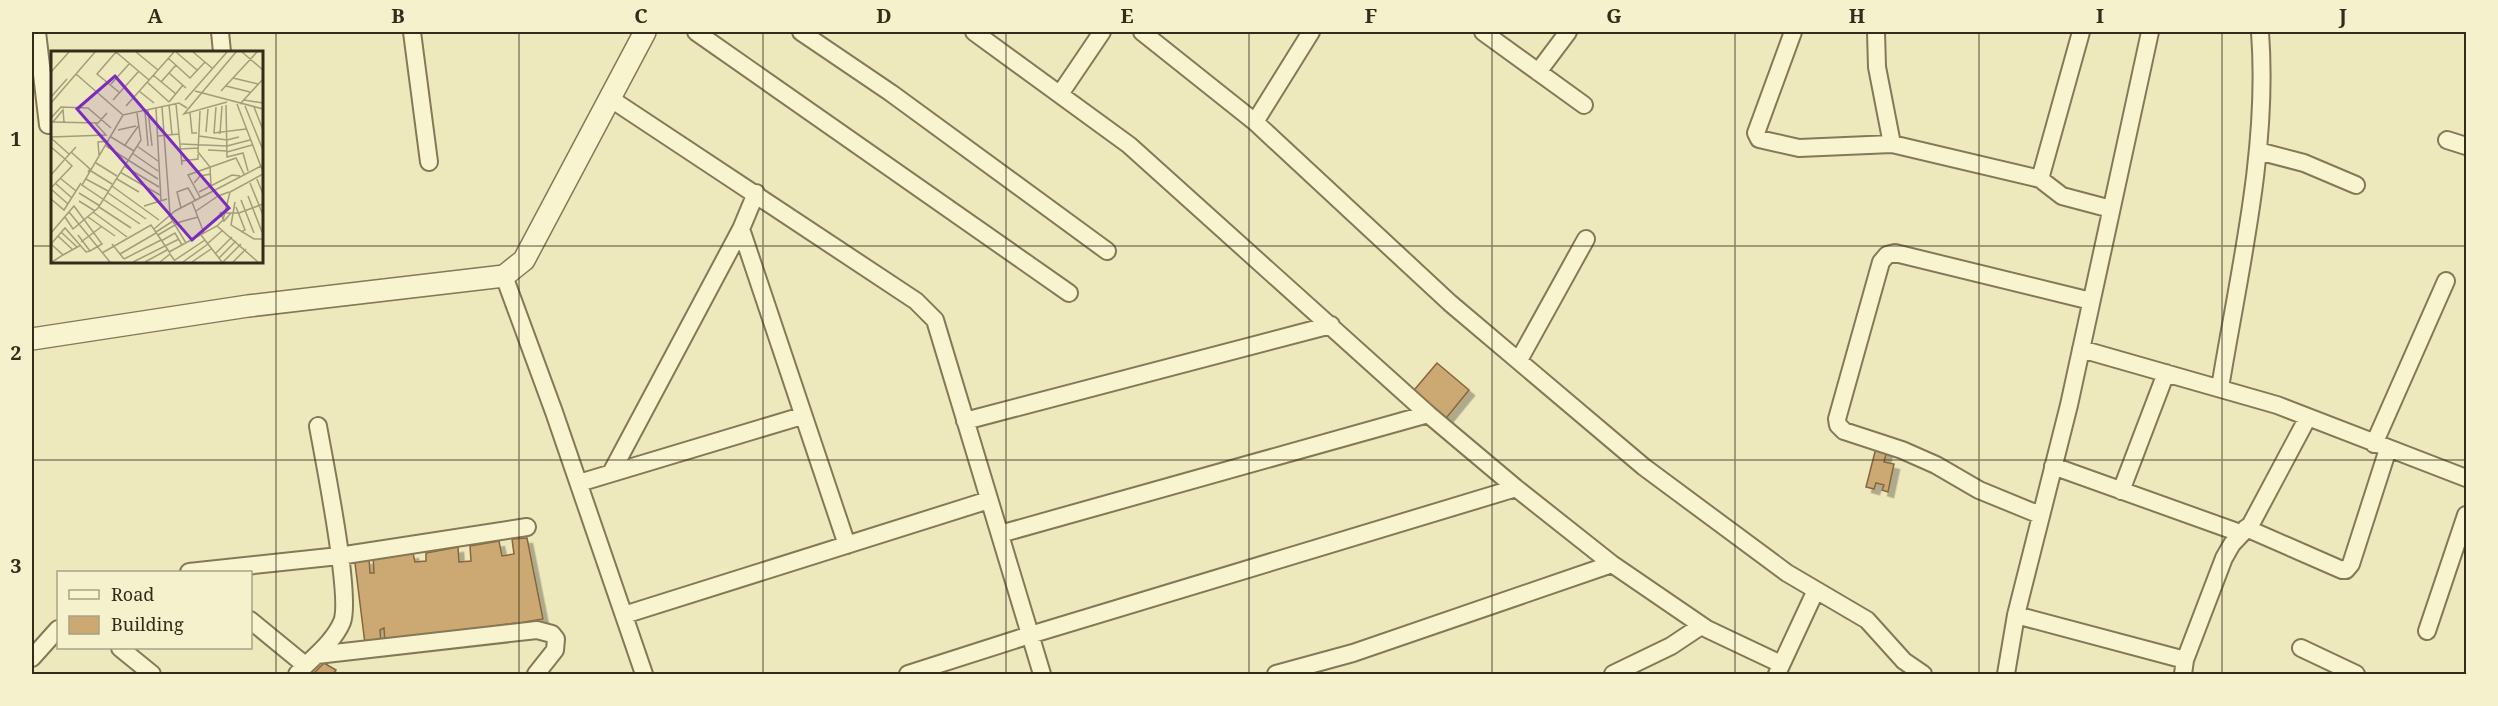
<svg xmlns="http://www.w3.org/2000/svg" width="2498" height="706" font-family="'Noto Serif',serif">
  <defs>
    <filter id="shadow"><feDropShadow dx="5.5" dy="5.5" stdDeviation="0" flood-color="#0004"/></filter>
  </defs>
  <rect width="100%" height="100%" fill="#eee8bd"/>
  <!-- building -->
  <path fill="#cca972" stroke="#85663c" stroke-width="1.5" filter="url(#shadow)" d="M1437,363L1469,390L1443,422L1410,395Z
    M1877,444L1888,447L1884,462L1894,464L1888,492L1882,490L1884,485L1876,483L1874,489L1866,487Z
    M527,538L543,619L524,622L525,626L515,628V623L481,628V633H471L470,629L385,646L384,628L380,630L381,643L365,644L355,563L369,558L370,573H374L373,555L381,554L382,558L413,553L415,562L426,561V553L458,547L459,562L471,561L470,546L499,541L502,556L514,554L512,539Z
    M324,663L336,670L333,674H313Z"/>
  <g fill="none" stroke-linecap="round" stroke-linejoin="round">
    <defs>
      <path id="minor" d="M37,32L48,125
        M220,32L222,52
        M412,32L429,162
        M696,32L1069,293
        M801,32L891,93L1107,251
        M974,32L1129,145L1428,414L1516,488L1612,564L1707,629L1781,664
        M1142,32L1255,122L1450,303L1644,467L1787,573L1867,620L1904,661L1923,674
        M1483,32L1584,105
        M1793,32L1756,133L1759,139L1799,148L1892,144L2040,179L2062,196L2111,209
        M1876,32L1877,67L1892,144
        M1538,72L1568,32
        M1060,94L1102,32
        M611,99L916,301L935,320L1042,674
        M1255,122L1311,32
        M2447,140L2466,146
        M2258,151L2304,163L2356,185
        M2040,179L2081,32
        M756,193L741,229L847,545
        M504,276L554,412L644,674
        M2081,349L2277,405L2466,478
        M1519,360L1586,239
        M2220,388C2239,271 2269,150 2260,32
        M965,421L1331,325
        M2374,444L2446,281
        M2053,466L2240,533
        M611,473L741,229
        M579,483L802,416
        M2121,491L2166,373
        M2040,515L1979,490L1936,465L1902,450L1844,431L1838,425L1837,419L1881,262L1887,255L1895,253L2091,301
        M2246,528L2342,570H2346L2351,564L2388,449
        M1000,534L1428,414
        M189,572L339,556L527,527
        M624,615L989,500
        M2016,615L2185,660
        M250,620L305,665
        M2427,631L2466,515
        M120,648L152,674
        M2301,648L2356,674
        M317,655L537,630L552,634L556,639L555,650L536,674
        M32,658L58,629
        M297,674C312,658 333,643 342,622C352,597 324,460 318,426
        M908,674L1030,635L1516,488
        M1276,674L1353,653L1612,564
        M1613,674L1671,646L1701,626
        M1777,674L1816,590
        M2006,674L2016,615L2069,405L2150,32
        M2183,674L2185,660L2224,558L2232,544L2251,524L2307,419"/>
      <path id="tertiary" d="M32,339L248,306L504,276L524,260L645,32"/>
    </defs>
    <!-- minor casing -->
    <use href="#minor" stroke="#857856" stroke-width="20"/>
    <!-- tertiary casing -->
    <use href="#tertiary" stroke="#857856" stroke-width="24"/>
    <!-- minor -->
    <use href="#minor" stroke="#f9f4d0" stroke-width="16"/>
    <!-- tertiary -->
    <use href="#tertiary" stroke="#f9f4d0" stroke-width="21"/>
  </g>
  <!-- grid -->
  <path fill="none" stroke="#342c1b" stroke-width="1.5" stroke-opacity="0.55" d="M276,32V674M519,32V674M763,32V674M1006,32V674M1249,32V674M1492,32V674M1735,32V674M1979,32V674M2222,32V674M32,246H52M261,246H2466M32,460H2466"/>
  <!-- overview -->
  <g transform="translate(51 51)">
    <rect width="212" height="212" fill="#eee8bd"/>
    <path fill="none" stroke="#a49d7c" stroke-width="1.5" d="M85,1L107,19M125,1L146,19M142,1L161,17M191,1L212,19M117,7L139,27L154,11M0,21L18,1M118,22L135,37M25,23L72,64L128,52L136,57M102,24L125,43M182,27L207,33M96,31L118,51M110,31L125,14M60,33L79,12M175,35L199,41M88,40L103,52M144,40L212,58M170,40L206,1M69,42L46,23L65,1L98,29M0,46L16,28M62,49L88,20M134,49L176,1M193,49L212,52M118,51L132,34M176,51L133,63L185,1M0,52L44,1M125,53L131,114M186,53L212,121M189,53L212,28M118,54L121,84M175,54L176,106L192,102L197,120M75,55L123,1M194,55L212,99M111,56L119,163M165,56L163,82L195,78M203,56L212,79M105,57L110,150M97,59L101,95M94,60L97,95M149,60L147,101L159,116L160,135M139,62L141,82H146M72,64L31,134L89,173M0,67L10,56L37,57L60,77M0,71L47,72L56,62M2,71L12,59L13,71M67,79L85,75M155,81L157,58M169,83L171,55M107,85L128,83M148,85L176,89L188,86M0,86L55,84L44,72M60,86L83,100M0,87L18,103M130,93L176,95M74,94L88,74M55,95L107,128M86,95L107,110M176,95L199,89M0,96L14,108L25,96M129,98L147,97M157,99L176,100M20,101L39,118L37,121M176,101L201,94M81,102L107,120M48,104L47,91L58,90M130,110L147,108V103M45,112L66,125M73,115L108,136M40,120L61,133M69,121L109,144M0,124L14,108L21,115L0,137M205,126L212,143M9,127L25,140M35,128L57,140M66,128L88,141M4,132L21,147M143,132L149,125L160,123M199,132L212,164M61,135L108,169M0,138L17,153M162,139L167,145L178,141M148,141L181,124L189,125M28,142L49,155M57,142L95,168M197,145L211,181M149,146L137,124L185,107L193,123M0,148L13,159L30,132M190,149L203,182M28,150L44,160M141,151L153,182M184,151L180,174L203,188H212M93,155L116,148M48,156L80,177M185,156L194,179L190,181M130,157L126,141L137,137L144,149M145,160L167,145M18,161L59,211M42,161L76,186M169,161L173,170L180,162M174,162H188L212,153M118,164L135,192M14,166L22,178L47,157L90,89L86,62M37,166L64,185M166,175L207,211M103,178L124,160L212,114M10,181L26,196M105,181L122,170M0,182L23,155L51,193L39,200L27,184M107,184L129,171L147,166M150,184L171,211M7,185L21,198M110,190L124,182L131,194M30,191L50,176M0,193L14,177L35,201L39,200M0,193L12,204L1,211M61,193L73,208M156,193L172,179M118,201L166,175L172,169L179,141L212,123M51,202L100,174L119,202M69,203L105,182M164,203L181,186M12,204L30,194M168,207L185,190M73,208L110,189M124,209L154,189M82,211L128,188M94,211L116,199M109,211L119,203L124,210M132,211L157,193M141,211L160,198M172,211L190,193M182,211L195,198"/>
    <path fill="#7b2cbf" fill-opacity="0.15" stroke="#7b2cbf" stroke-width="3" d="M64,25L178,157L141,189L26,58Z"/>
    <rect width="212" height="212" fill="none" stroke="#342c1b" stroke-width="3"/>
  </g>
  <!-- border -->
  <rect width="2498" height="706" fill="none" stroke="#f5f1cc" stroke-width="66"/>
  <!-- legend -->
  <rect x="57" y="571" width="195" height="78" fill="#f5f1cc" stroke="#a8a285" stroke-width="1.5"/>
  <rect x="69" y="590" width="30" height="9" fill="#f9f4d0" stroke="#a8a285" stroke-width="1.5"/>
  <text x="111" y="601" font-size="18" fill="#342c1b">Road</text>
  <rect x="69" y="616" width="30" height="18" fill="#cca972" stroke="#a8a285" stroke-width="1.5"/>
  <text x="111" y="631" font-size="18" fill="#342c1b">Building</text>
  <rect x="33" y="33" width="2432" height="640" fill="none" stroke="#342c1b" stroke-width="2"/>
  <g font-size="20" text-anchor="middle" font-weight="bold" fill="#342c1b">
    <text x="155" y="23">A</text>
    <text x="398" y="23">B</text>
    <text x="641" y="23">C</text>
    <text x="884" y="23">D</text>
    <text x="1127" y="23">E</text>
    <text x="1371" y="23">F</text>
    <text x="1614" y="23">G</text>
    <text x="1857" y="23">H</text>
    <text x="2100" y="23">I</text>
    <text x="2343" y="23">J</text>
    <text x="16" y="146">1</text>
    <text x="16" y="360">2</text>
    <text x="16" y="573">3</text>
  </g>
</svg>
